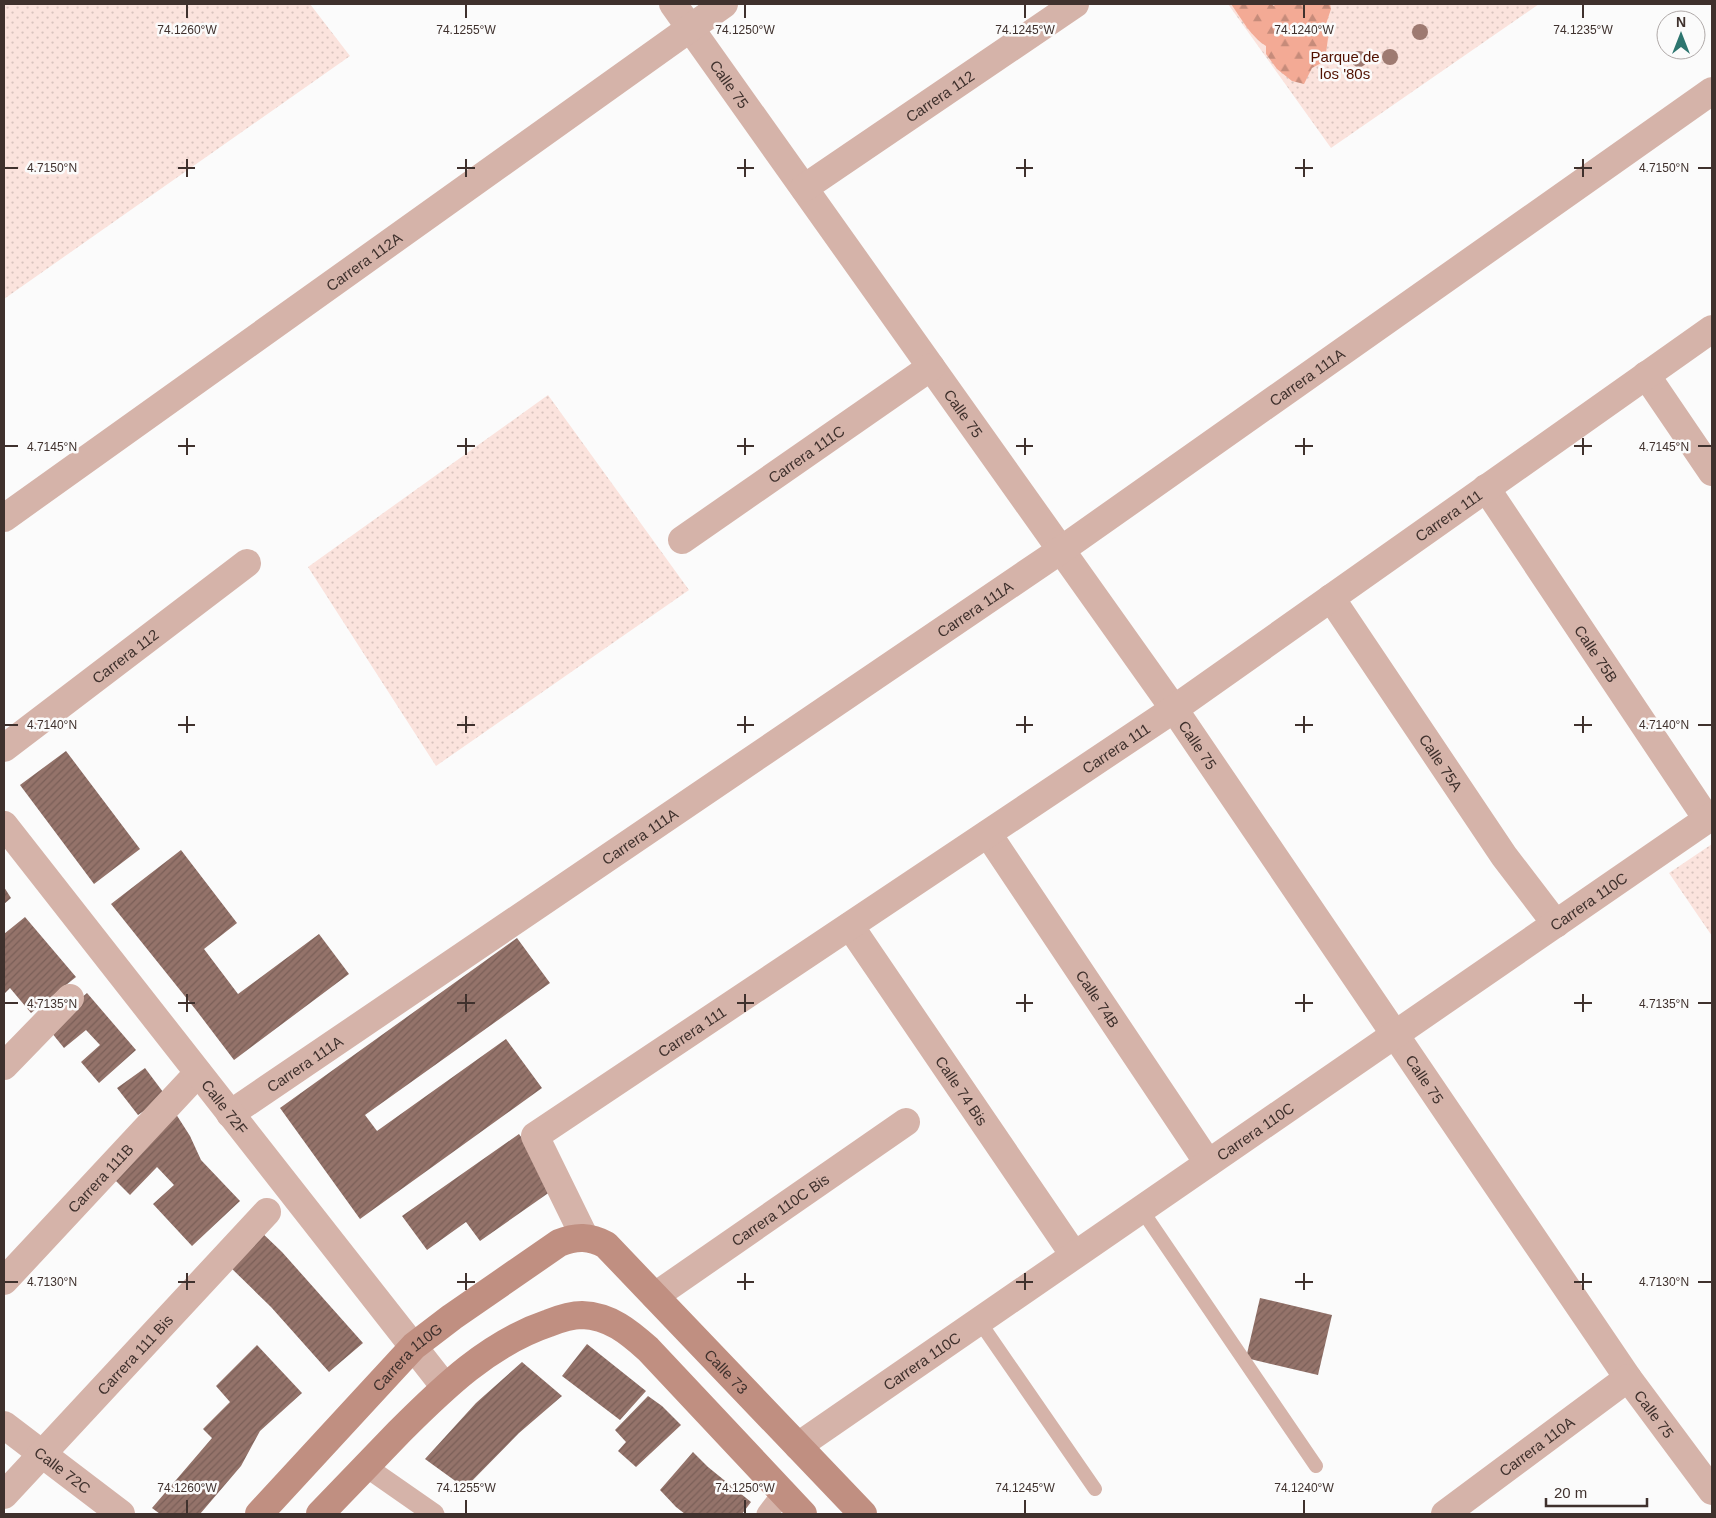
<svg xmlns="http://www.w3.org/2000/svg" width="1716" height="1518" font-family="Helvetica,sans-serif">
  <defs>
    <pattern id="grass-dots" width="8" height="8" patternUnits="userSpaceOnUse" patternTransform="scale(1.25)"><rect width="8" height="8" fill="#fbe3dd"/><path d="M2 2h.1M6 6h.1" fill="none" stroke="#d8c3be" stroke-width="1.8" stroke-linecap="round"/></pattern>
    <pattern id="forest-firs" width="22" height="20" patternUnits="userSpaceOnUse" patternTransform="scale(1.25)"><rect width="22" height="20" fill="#f3aa95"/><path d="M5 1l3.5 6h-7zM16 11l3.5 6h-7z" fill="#c68b7a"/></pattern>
    <pattern id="building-hatch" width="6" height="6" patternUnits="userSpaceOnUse" patternTransform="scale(1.25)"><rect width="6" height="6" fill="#94736a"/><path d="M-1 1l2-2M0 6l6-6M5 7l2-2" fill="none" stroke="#7a5f58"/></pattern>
  </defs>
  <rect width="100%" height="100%" fill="#fbfbfb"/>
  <!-- grass -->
  <path fill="url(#grass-dots)" d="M4,4H310L350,56L4,299Z
    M1228,4H1539L1331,148Z
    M548,395L689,590L436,766L308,567Z
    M1712,844V936L1669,873Z"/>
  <!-- forest -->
  <path fill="url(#forest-firs)" d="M1231,4H1271L1274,6L1275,4H1330L1331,9L1326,24L1328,38L1325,61L1312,68L1304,84L1292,81L1277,69L1266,54V46C1251,37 1241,18 1231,4Z"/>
  <!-- building -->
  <path fill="url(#building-hatch)" d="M66,751L140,849L94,884L20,785Z
    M181,850L237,923L204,949L238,994L319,934L349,974L234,1060L196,1010L111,904Z
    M4,887L11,898L4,904Z
    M25,917L76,977L31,1013L10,988L4,994V934Z
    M517,938L550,983L365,1115L377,1131L506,1039L542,1088L360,1219L280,1108Z
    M87,993L136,1050L99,1083L81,1062L100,1045L86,1030L64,1048L47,1027Z
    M145,1068L166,1096L138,1115L117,1088Z
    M174,1111L190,1136L201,1160L240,1201L192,1246L153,1204L174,1185L157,1167L130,1195L110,1175Z
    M519,1134L557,1187L480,1241L466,1222L427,1250L402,1216Z
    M259,1230L282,1252L363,1343L329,1372L271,1307L227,1264Z
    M1260,1298L1332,1315L1318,1375L1246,1358Z
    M587,1344L646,1391L620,1420L562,1376Z
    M257,1345L302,1393L260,1431L241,1466L200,1514H160L152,1508L212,1438L203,1429L230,1402L216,1386Z
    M522,1362L562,1396L519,1433L465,1488L425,1459L476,1403Z
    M648,1396L662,1406L681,1425L636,1467L618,1451L626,1442L615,1430Z
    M693,1452L708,1467L751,1502L742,1514H685L676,1507L660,1490Z"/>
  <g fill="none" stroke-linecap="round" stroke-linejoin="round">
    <!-- service -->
    <path stroke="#d5b3a9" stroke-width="14" d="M1141,1209L1316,1466
      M979,1321L1095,1489"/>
    <!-- pedestrian -->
    <path stroke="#d5b3a9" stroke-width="21" d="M365,1466L434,1514
      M767,1514L783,1493"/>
    <!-- minor -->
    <g stroke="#d5b3a9" stroke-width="28">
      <path id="s1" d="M673,4L1174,709L1628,1378L1712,1491"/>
      <path id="s2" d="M804,188L1075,4"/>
      <path d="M1646,375L1712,472"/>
      <path id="s3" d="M1486,488L1707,819"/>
      <path id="s4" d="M682,540L931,367"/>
      <path id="s5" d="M1331,598L1504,856L1556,924"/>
      <path id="s6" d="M4,748L247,563"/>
      <path id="s7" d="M988,834L1208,1163"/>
      <path id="s8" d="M850,926L1074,1255"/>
      <path d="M4,1066L70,998"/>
      <path id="s9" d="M230,1114L1061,550L1712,91"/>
      <path id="s10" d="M585,1238L535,1136L1174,709L1712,329"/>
      <path id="s11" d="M4,1281L198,1073"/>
      <path id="s12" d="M655,1296L906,1122"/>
      <path id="s13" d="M4,1425L121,1514"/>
      <path id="s14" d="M798,1446L1712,816"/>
      <path id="s15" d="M4,1495L267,1212"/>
      <path id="s16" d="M1445,1514L1628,1378"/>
    </g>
    <!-- tertiary -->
    <g stroke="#d5b3a9" stroke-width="28">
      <path id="s17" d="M4,518L724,4"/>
      <path id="s18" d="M4,825L445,1387"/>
    </g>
    <!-- secondary -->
    <g stroke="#c08f81" stroke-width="28">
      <path id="s19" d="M259,1514L414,1346L452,1317L559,1243C576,1236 590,1236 606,1245L863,1514"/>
      <path d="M320,1514C346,1487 373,1459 399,1432C443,1388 489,1343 549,1323C559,1319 571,1315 582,1315C610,1316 629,1332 648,1349L803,1514"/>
    </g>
  </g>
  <!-- trees -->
  <g fill="#9e7a71">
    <circle cx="1420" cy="32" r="8"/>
    <circle cx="1390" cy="57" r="8"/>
    <circle cx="1359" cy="59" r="8"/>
  </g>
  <!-- ticks -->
  <path fill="none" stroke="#3f312d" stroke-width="2" d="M187,5V18M466,5V18M745,5V18M1025,5V18M1304,5V18M1583,5V18M187,159V177M466,159V177M745,159V177M1025,159V177M1304,159V177M1583,159V177M5,168H18M178,168H195M457,168H475M737,168H754M1016,168H1033M1295,168H1313M1574,168H1592M1698,168H1711M187,438V455M466,438V455M745,438V455M1025,438V455M1304,438V455M1583,438V455M5,446H18M178,446H195M457,446H475M737,446H754M1016,446H1033M1295,446H1313M1574,446H1592M1698,446H1711M187,716V733M466,716V733M745,716V733M1025,716V733M1304,716V733M1583,716V733M5,725H18M178,725H195M457,725H475M737,725H754M1016,725H1033M1295,725H1313M1574,725H1592M1698,725H1711M187,994V1012M466,994V1012M745,994V1012M1025,994V1012M1304,994V1012M1583,994V1012M5,1003H18M178,1003H195M457,1003H475M737,1003H754M1016,1003H1033M1295,1003H1313M1574,1003H1592M1698,1003H1711M187,1273V1290M466,1273V1290M745,1273V1290M1025,1273V1290M1304,1273V1290M1583,1273V1290M5,1282H18M178,1282H195M457,1282H475M737,1282H754M1016,1282H1033M1295,1282H1313M1574,1282H1592M1698,1282H1711M187,1500V1513M466,1500V1513M745,1500V1513M1025,1500V1513M1304,1500V1513"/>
  <g text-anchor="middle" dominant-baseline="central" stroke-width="5" stroke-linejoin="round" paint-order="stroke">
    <!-- park labels -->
    <g font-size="15" fill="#511100" stroke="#fbfbfb">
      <text x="1345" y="56">Parque de<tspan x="1345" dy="17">los '80s</tspan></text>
    </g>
    <!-- street labels -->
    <g font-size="15" fill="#3f312d" stroke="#fbfbfb">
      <text stroke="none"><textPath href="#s1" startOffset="98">Calle 75</textPath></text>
      <text stroke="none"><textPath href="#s2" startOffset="164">Carrera 112</textPath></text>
      <text stroke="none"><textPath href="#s17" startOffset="442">Carrera 112A</textPath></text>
      <text stroke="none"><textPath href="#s9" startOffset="1305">Carrera 111A</textPath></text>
      <text stroke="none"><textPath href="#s1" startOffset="502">Calle 75</textPath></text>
      <text stroke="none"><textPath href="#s4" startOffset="151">Carrera 111C</textPath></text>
      <text stroke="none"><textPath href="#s10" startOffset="1218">Carrera 111</textPath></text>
      <text stroke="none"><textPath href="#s9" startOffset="900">Carrera 111A</textPath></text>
      <text stroke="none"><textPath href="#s3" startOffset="199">Calle 75B</textPath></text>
      <text stroke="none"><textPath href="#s6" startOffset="152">Carrera 112</textPath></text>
      <text stroke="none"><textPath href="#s1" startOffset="908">Calle 75</textPath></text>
      <text stroke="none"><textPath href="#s10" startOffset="812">Carrera 111</textPath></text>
      <text stroke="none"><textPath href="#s5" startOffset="198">Calle 75A</textPath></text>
      <text stroke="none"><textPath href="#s9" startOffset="495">Carrera 111A</textPath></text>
      <text stroke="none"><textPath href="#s14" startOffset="960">Carrera 110C</textPath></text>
      <text stroke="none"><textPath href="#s7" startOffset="198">Calle 74B</textPath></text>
      <text stroke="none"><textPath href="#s10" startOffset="302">Carrera 111</textPath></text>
      <text stroke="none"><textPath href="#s9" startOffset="90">Carrera 111A</textPath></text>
      <text stroke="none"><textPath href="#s1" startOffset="1312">Calle 75</textPath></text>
      <text stroke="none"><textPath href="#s8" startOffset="199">Calle 74 Bis</textPath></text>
      <text stroke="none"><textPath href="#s18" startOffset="358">Calle 72F</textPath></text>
      <text stroke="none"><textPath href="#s14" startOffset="555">Carrera 110C</textPath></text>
      <text stroke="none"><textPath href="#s11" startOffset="141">Carrera 111B</textPath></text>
      <text stroke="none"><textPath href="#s12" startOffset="152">Carrera 110C Bis</textPath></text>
      <text stroke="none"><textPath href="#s15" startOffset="192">Carrera 111 Bis</textPath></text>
      <text stroke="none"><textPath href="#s19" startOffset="216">Carrera 110G</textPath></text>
      <text stroke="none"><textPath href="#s14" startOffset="150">Carrera 110C</textPath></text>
      <text stroke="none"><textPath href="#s19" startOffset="630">Calle 73</textPath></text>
      <text stroke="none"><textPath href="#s1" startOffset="1718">Calle 75</textPath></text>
      <text stroke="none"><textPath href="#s16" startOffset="114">Carrera 110A</textPath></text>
      <text stroke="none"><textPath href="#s13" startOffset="74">Calle 72C</textPath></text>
    </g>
  </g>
  <g font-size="12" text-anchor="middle" fill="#3f312d" stroke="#fbfbfb" stroke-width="5" stroke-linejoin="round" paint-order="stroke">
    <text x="187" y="34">74.1260°W</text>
    <text x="466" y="34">74.1255°W</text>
    <text x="745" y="34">74.1250°W</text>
    <text x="1025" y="34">74.1245°W</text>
    <text x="1304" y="34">74.1240°W</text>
    <text x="1583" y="34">74.1235°W</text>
    <text x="52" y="172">4.7150°N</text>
    <text x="1664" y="172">4.7150°N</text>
    <text x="52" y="451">4.7145°N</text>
    <text x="1664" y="451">4.7145°N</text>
    <text x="52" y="729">4.7140°N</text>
    <text x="1664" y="729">4.7140°N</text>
    <text x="52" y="1008">4.7135°N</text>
    <text x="1664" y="1008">4.7135°N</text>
    <text x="52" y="1286">4.7130°N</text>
    <text x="1664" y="1286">4.7130°N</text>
    <text x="187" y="1492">74.1260°W</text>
    <text x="466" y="1492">74.1255°W</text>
    <text x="745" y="1492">74.1250°W</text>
    <text x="1025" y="1492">74.1245°W</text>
    <text x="1304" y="1492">74.1240°W</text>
  </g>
  <!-- border -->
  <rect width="1716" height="1518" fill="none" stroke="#3f312d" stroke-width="10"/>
  <!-- north arrow -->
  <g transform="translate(1681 35)"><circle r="24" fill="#fbfbfb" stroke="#b0aaa9"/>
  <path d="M0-4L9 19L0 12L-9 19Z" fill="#2d756f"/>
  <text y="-8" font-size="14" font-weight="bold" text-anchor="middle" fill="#3f312d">N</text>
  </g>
  <!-- scale -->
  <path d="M1546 1498v8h101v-8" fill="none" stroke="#3f312d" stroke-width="2.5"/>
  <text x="1554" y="1498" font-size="15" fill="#3f312d" stroke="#fbfbfb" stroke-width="4" paint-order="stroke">20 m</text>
</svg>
